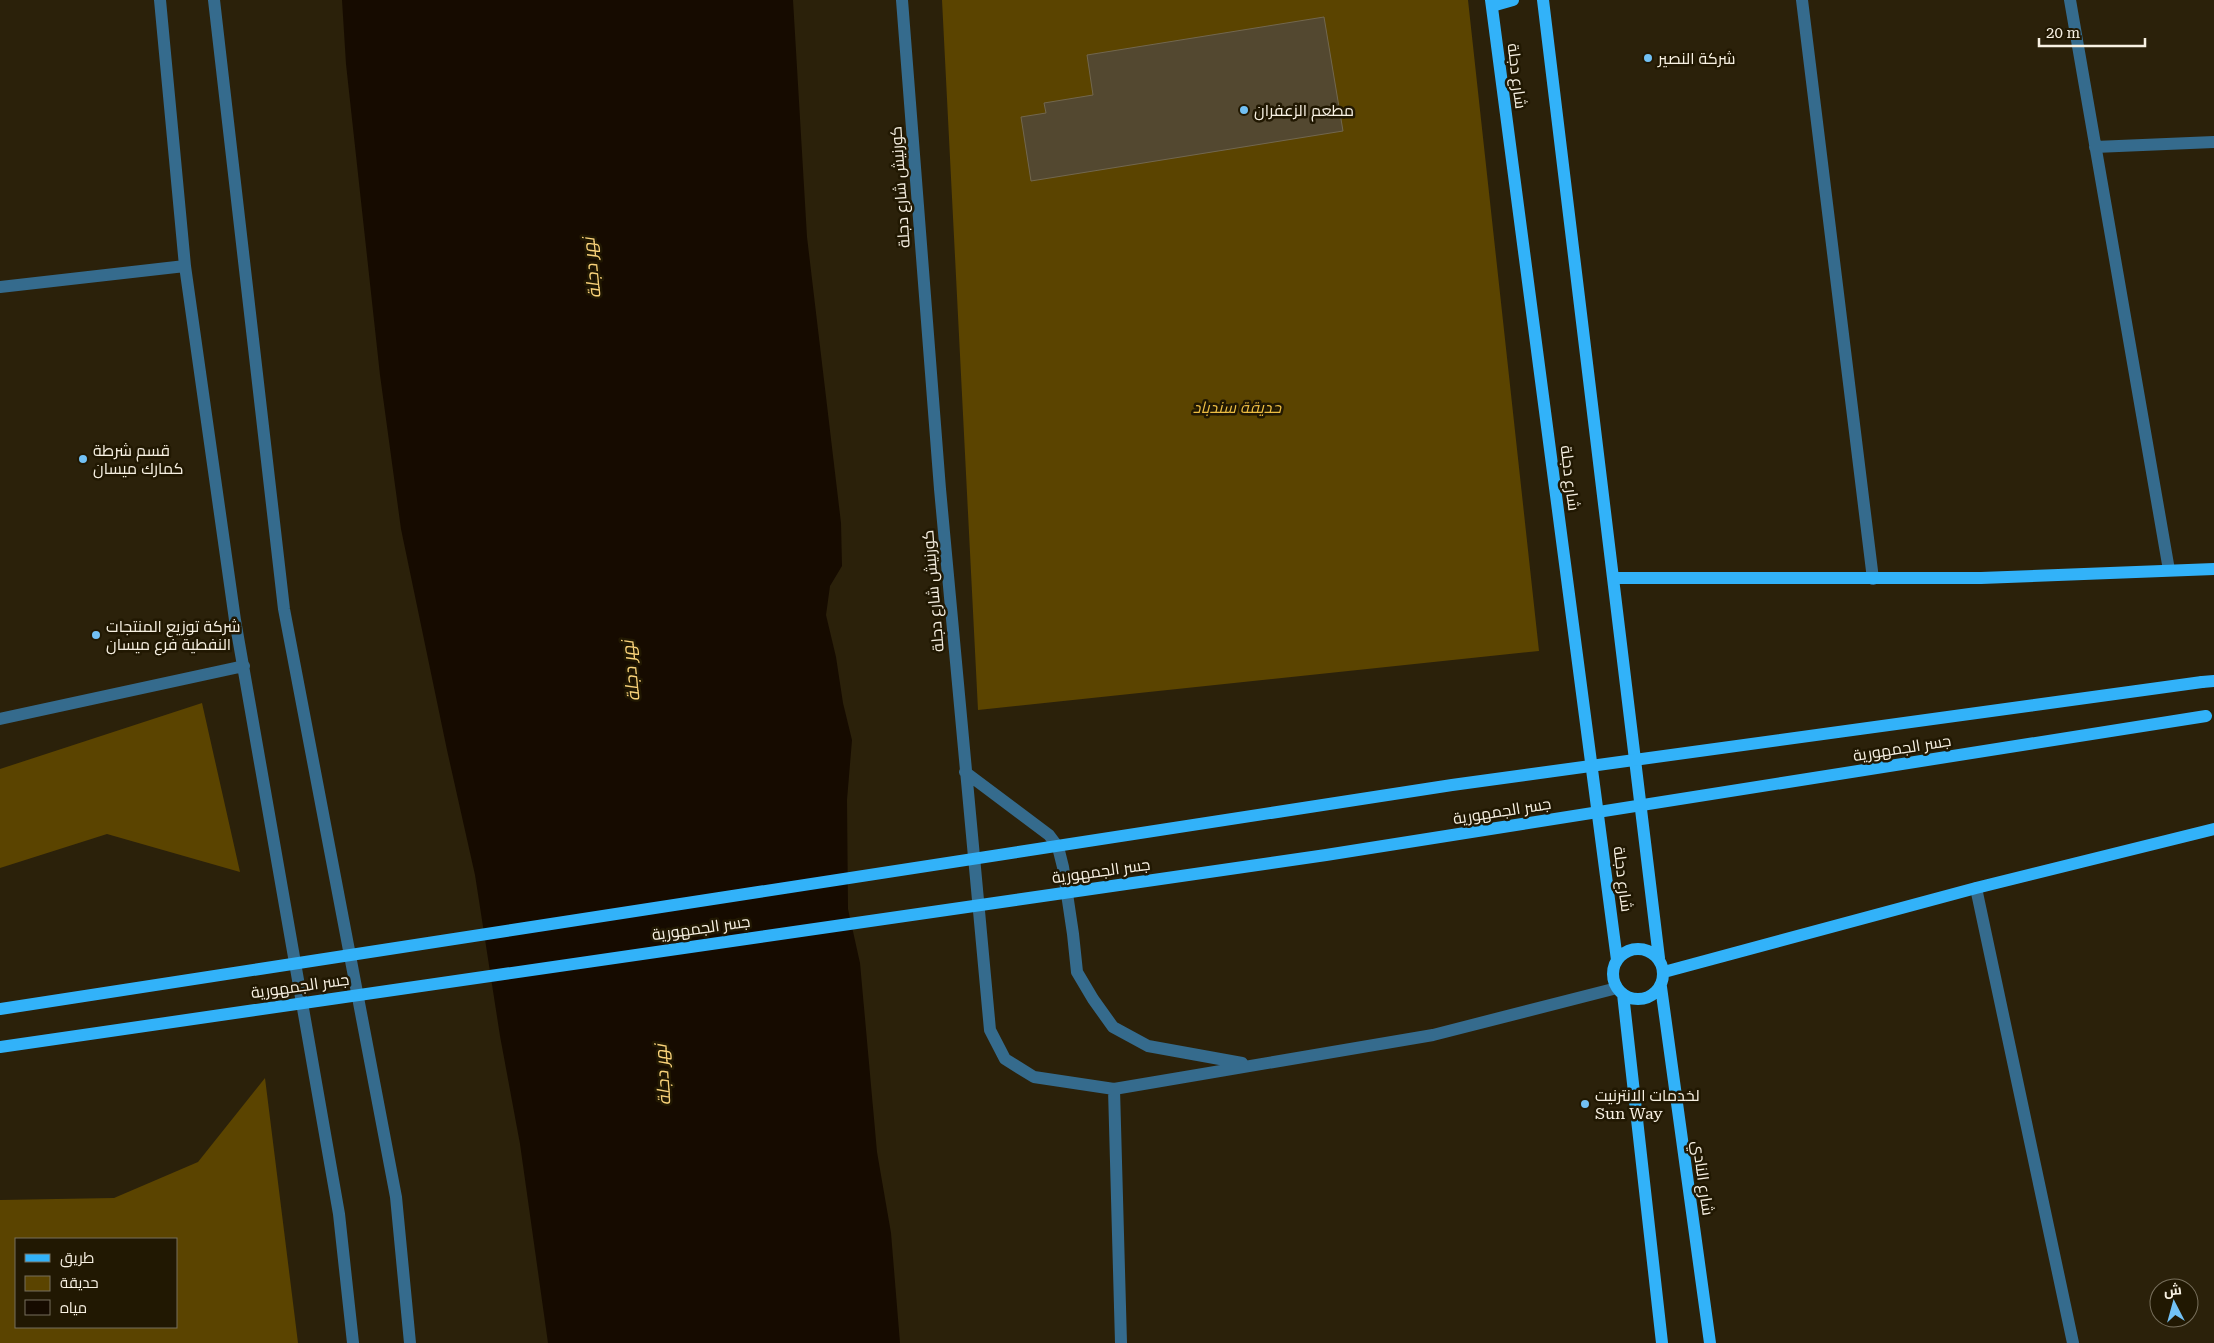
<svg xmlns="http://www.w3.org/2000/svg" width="2214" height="1343" font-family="'Roboto Serif',Cairo,serif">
  <rect width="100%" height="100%" fill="#2b210a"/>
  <!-- green -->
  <path fill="#5b4400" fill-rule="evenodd" d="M942,0H1468L1539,651L978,710Z
    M202,703L240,872L107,834L0,868V769Z
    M265,1078L298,1343H0V1200L114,1198L198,1162ZM16,1239H176V1327H16Z"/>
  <!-- water -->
  <path fill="#160b00" d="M342,0H793L807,237L841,523L842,566L830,586L826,615L836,657L843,703L852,740L847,800L848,909L860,963L877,1152L891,1233L900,1343H548L520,1144L500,1036L475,875L447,750L401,529L380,375L346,64Z"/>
  <!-- building -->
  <path fill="#534830" stroke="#72674e" d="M1324,17L1343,131L1031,181L1021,117L1046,113L1044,103L1093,95L1087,55Z"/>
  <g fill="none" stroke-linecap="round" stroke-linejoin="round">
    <!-- minor -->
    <path stroke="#356b8d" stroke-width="12" d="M160,0L185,266L235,620L339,1214L353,1343
      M214,0L284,609L396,1197L410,1343
      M902,0L940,489L990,1030L1005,1059L1034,1077L1114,1089L1433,1035L1617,988
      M1802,0L1873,579
      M2070,0L2169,570
      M2095,147L2214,142
      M0,287L185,266
      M0,719L244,666
      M965,772L1049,835L1058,847L1063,867L1073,934L1077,972L1093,999L1113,1027L1148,1046L1242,1063
      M1976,888L2073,1343
      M1114,1089L1121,1343"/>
    <!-- major -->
    <path stroke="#32b2f9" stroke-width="12" d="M1491,0L1617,960
      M1543,0L1659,958
      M1492,6L1513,0
      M1613,578H1981L2214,569
      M2202,682L2214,681
      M1613 974a25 25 0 1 1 50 0a25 25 0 1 1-50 0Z
      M1664,972L1976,888L2214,829
      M1661,987L1710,1343
      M1623,994L1662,1343"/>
    <!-- major-bridge -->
    <path stroke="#32b2f9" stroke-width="12" d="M0,1009L1452,785L2202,682
      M0,1047L1326,855L2206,716"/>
  </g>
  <!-- markers -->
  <g fill="#72c1f5" stroke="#211802" stroke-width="2">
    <circle cx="1648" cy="58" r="5"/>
    <circle cx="1244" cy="110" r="5"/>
    <circle cx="83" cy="459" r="5"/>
    <circle cx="96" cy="635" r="5"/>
    <circle cx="1585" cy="1104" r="5"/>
  </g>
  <g text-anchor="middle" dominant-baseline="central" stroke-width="5" stroke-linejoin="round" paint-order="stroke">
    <!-- poi labels -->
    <g font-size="16" fill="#f8f1e3" stroke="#211802" text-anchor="start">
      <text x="1658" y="58">شركة النصير</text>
      <text x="1254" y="110">مطعم الزعفران</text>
      <text x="93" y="450">قسم شرطة<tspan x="93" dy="18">كمارك ميسان</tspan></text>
      <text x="106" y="626">شركة توزيع المنتجات<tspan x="106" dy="18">النفطية فرع ميسان</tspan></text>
      <text x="1595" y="1095">لخدمات الانترنيت<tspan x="1595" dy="18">Sun Way</tspan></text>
    </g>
    <!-- street labels -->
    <g font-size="16" fill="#f8f1e3" stroke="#211802">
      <text transform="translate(1517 76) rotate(83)">شارع دجلة</text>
      <text transform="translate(900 187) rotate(-94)">كورنيش شارع دجلة</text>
      <text transform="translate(1570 478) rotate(83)">شارع دجلة</text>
      <text transform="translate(933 591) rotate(-95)">كورنيش شارع دجلة</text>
      <text transform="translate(1902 748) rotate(-9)">جسر الجمهورية</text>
      <text transform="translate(1502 811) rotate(-9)">جسر الجمهورية</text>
      <text transform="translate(1101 871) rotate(-8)">جسر الجمهورية</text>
      <text transform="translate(1623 879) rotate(83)">شارع دجلة</text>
      <text transform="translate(701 928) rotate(-8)">جسر الجمهورية</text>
      <text transform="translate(300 986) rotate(-8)">جسر الجمهورية</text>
      <text transform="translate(1703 1178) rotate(82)">شارع النادي</text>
    </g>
    <!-- park labels -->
    <g font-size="16" font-style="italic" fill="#edbd43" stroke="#211802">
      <text x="1237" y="407">حديقة سندباد</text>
    </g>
    <!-- water labels -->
    <g font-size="18" font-style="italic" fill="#f9d27a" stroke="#211802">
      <text transform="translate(591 268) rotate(-96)">نهر دجلة</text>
      <text transform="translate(630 671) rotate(-96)">نهر دجلة</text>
      <text transform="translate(662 1075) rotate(-94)">نهر دجلة</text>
    </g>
  </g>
  <!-- legend -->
  <rect x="15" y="1238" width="162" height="90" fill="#211802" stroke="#776f5c"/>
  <rect x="25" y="1254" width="25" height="8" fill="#32b2f9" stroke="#776f5c"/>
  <text x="60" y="1263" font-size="15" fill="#f8f1e3">طريق</text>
  <rect x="25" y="1276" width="25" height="15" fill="#5b4400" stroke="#776f5c"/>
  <text x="60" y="1288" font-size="15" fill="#f8f1e3">حديقة</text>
  <rect x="25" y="1300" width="25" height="15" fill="#160b00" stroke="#776f5c"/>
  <text x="60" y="1313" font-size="15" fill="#f8f1e3">مياه</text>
  <!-- north arrow -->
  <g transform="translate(2174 1303) rotate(354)"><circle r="24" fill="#211802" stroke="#776f5c"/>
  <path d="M0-4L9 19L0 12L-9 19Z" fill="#72c1f5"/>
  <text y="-8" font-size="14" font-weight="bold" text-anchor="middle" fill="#f8f1e3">ش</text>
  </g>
  <!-- scale -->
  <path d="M2039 38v8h106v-8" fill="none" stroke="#f8f1e3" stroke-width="2.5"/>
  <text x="2046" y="38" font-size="15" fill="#f8f1e3" stroke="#211802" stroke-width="4" paint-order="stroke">20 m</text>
</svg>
